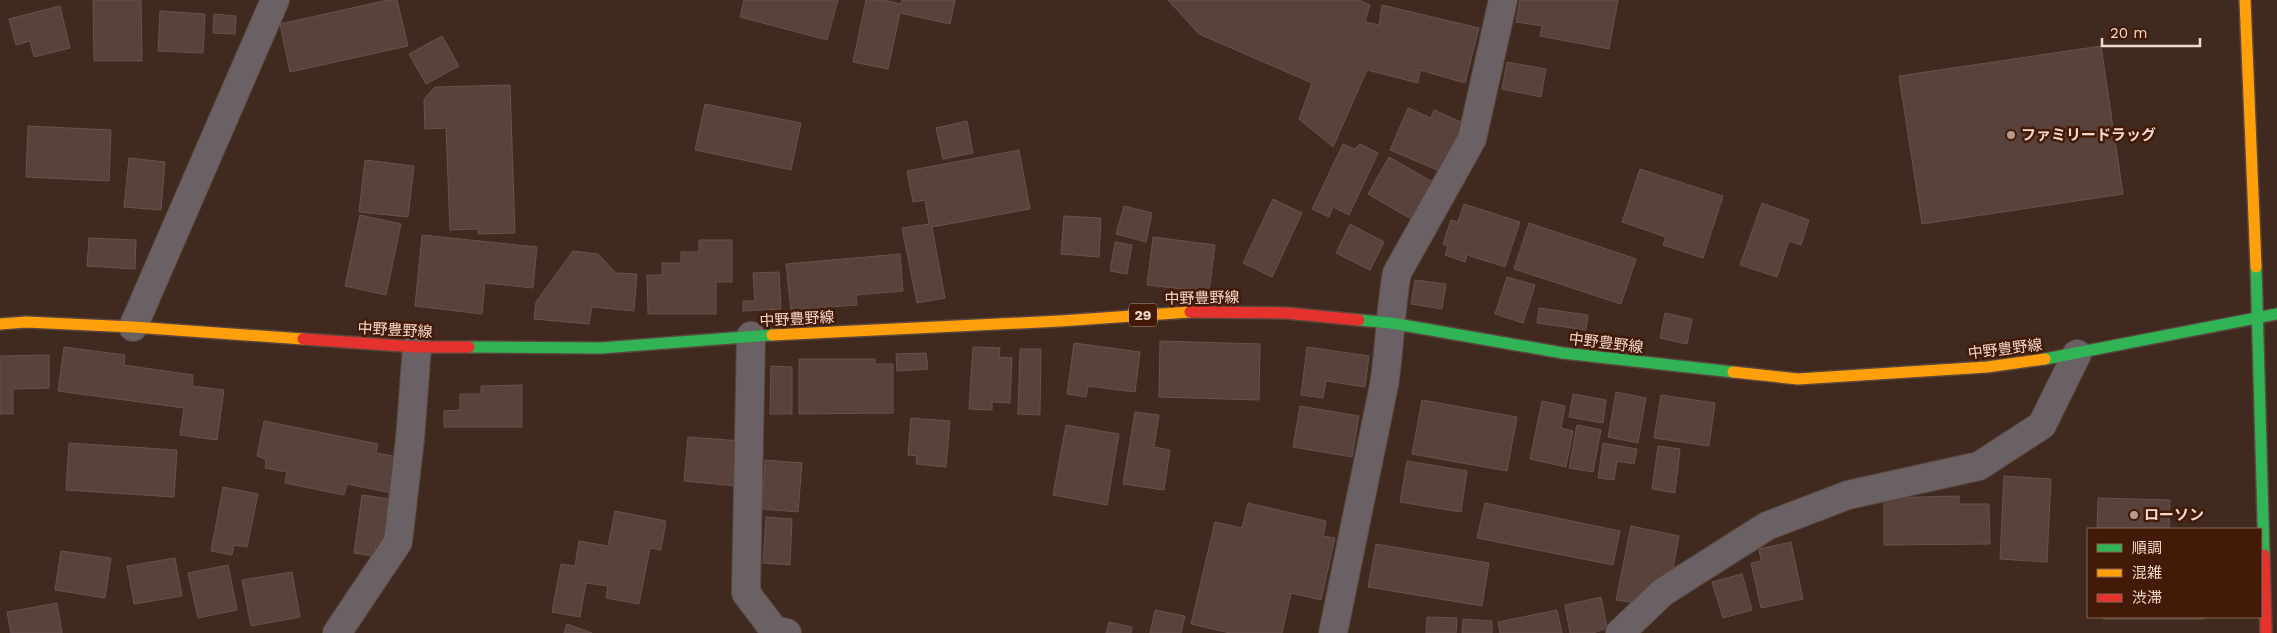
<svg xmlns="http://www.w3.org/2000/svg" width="2277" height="633" font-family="'Work Sans','Noto Sans JP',sans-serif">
  <rect width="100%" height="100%" fill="#40291f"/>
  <!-- building -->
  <path fill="#59413c" stroke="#67534d" d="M93,0H141L142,61H94Z
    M388,0H397L408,46L290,72L280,24Z
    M744,0H838L827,40L740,17Z
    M866,0H883L901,4L902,0H955L950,24L900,13L888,69L853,62Z
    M1168,0H1359L1370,5L1365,22L1379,25L1382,5L1479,28L1465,83L1420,70L1418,83L1367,70L1333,147L1299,119L1312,83L1199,34Z
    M1520,0H1618L1609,49L1540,36L1542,26L1516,22Z
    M60,6L70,48L34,57L30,41L16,45L9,19Z
    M160,11L205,14L203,53L158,51Z
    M214,14L236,16L235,34L213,33Z
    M442,36L459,66L426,84L409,54Z
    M2101,46L2123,194L1922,224L1899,76Z
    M1507,62L1546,69L1541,97L1502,89Z
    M510,85L515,233L478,234V229L450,230L446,128L425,129L424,99L435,87Z
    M705,104L801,123L791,170L695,150Z
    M1408,108L1431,118L1434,110L1463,123L1442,172L1390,150Z
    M967,121L973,153L943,159L936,128Z
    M28,126L111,130L109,181L26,177Z
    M1343,144L1355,149L1360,144L1378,153L1349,215L1333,207L1329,217L1312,209Z
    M1019,150L1030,209L932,227L945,298L917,303L902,228L929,224L925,200L913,202L907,171Z
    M1389,157L1433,182L1411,219L1368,194Z
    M129,158L165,162L161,210L124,207Z
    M365,160L414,166L408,217L359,212Z
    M1640,169L1723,196L1703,258L1663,245L1666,237L1622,222Z
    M1273,199L1302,213L1272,277L1243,263Z
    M1762,203L1809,220L1801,245L1789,241L1777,277L1740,265Z
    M1464,204L1520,222L1505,267L1467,255L1465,262L1445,255L1448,246L1443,244L1451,220L1458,222Z
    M1124,206L1152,213L1146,242L1116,234Z
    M360,215L401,224L386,295L345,286Z
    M1064,216L1101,218L1099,257L1061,254Z
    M1529,223L1636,259L1621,304L1514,269Z
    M1350,224L1384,242L1370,270L1336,253Z
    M422,235L537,247L533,288L485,283L482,314L415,306Z
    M1153,237L1215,245L1209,292L1147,285Z
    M89,238L136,240L135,269L87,266Z
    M699,240H732V282H716V314H648L647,275H662V263H681V252H699Z
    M1115,242L1132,245L1127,274L1110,271Z
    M573,251L598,254L616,273L637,274L634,311L592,307L589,324L534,319L536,302Z
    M900,254L903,291L856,295L857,305L791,310L786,264Z
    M779,272L781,309L743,311V301H755L753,273Z
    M1507,277L1535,285L1523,323L1495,314Z
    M1415,280L1446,284L1442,309L1411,304Z
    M1539,308L1588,315L1586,330L1537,323Z
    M1665,313L1692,319L1687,344L1660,338Z
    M1160,341L1260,344L1259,400L1159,397Z
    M1074,343L1140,352L1135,392L1088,386L1086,397L1067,394Z
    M64,347L125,355L124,365L193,375L192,386L224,390L217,440L180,435L184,408L58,391Z
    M973,347L1000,348L999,357L1012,358L1010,403L992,402V410L969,409Z
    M1307,347L1369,356L1365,387L1326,381L1323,398L1301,395Z
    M1020,349H1041L1040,415L1018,414Z
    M926,353L928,369L897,371L896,354Z
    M49,355V388L13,389V414H0V356Z
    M799,359H875V364H893V413L799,414Z
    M771,366L792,367V414H770Z
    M522,385V427H444V411L460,410V394H481V386Z
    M1616,392L1646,398L1638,443L1608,437Z
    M1573,394L1606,400L1603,423L1569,417Z
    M1661,395L1715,403L1709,446L1654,438Z
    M1422,400L1517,417L1507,471L1412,454Z
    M1542,401L1565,406L1561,428L1573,431L1566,467L1530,459Z
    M1300,406L1359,416L1352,457L1293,447Z
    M1135,412L1159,415L1154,447L1170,450L1164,490L1123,484Z
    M911,418L950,421L946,467L916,464L917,456L908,455Z
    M264,421L378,444L376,453L399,457L391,493L347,484L344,495L285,483L287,472L265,468L266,459L257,456Z
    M1066,425L1119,434L1107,505L1053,495Z
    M1577,425L1601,430L1593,472L1569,468Z
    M688,437L741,441L737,486L684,481Z
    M69,443L177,450L174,497L66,490Z
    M1603,443L1637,449L1634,464L1617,461L1614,480L1598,478Z
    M1658,446L1680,449L1675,493L1652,489Z
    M765,460L802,463L798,512L762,509Z
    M1407,461L1467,471L1461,512L1400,502Z
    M2004,476L2051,479L2047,562L2000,559Z
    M223,487L258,494L247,547L234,545L232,555L211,551Z
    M362,495L390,499L383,546L376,545L374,556L354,553Z
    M1959,496V504H1989L1990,544L1884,545V498Z
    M2098,498L2170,500L2169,529H2097Z
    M1248,503L1326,521L1323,536L1335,538L1321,600L1291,593L1282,633H1230L1191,624L1215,522L1242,528Z
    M1485,503L1620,531L1613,565L1477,538Z
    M615,511L666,521L661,550L650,548L639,604L606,598L608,586L586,583L580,617L552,612L561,564L575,566L579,541L608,546Z
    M766,517L792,519L790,565L763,563Z
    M1631,526L1679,536L1672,574L1636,603L1616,600Z
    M1791,542L1803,599L1761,608L1751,563L1761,561L1759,549Z
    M1376,544L1489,563L1482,606L1368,587Z
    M61,551L111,558L105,598L55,590Z
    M175,558L182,596L134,604L127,566Z
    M228,565L237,610L198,618L188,573Z
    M292,572L300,617L251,626L242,580Z
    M1742,574L1752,610L1723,618L1712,582Z
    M1601,597L1607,628L1593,633H1570L1565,605Z
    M57,603L62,633H11L7,612Z
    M1155,610L1185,616L1181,633H1150Z
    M1557,610L1562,633H1500L1498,622Z
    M1427,617L1457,618L1456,633H1426Z
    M2103,617H2204V619H2103Z
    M1463,619L1492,621V633H1462Z
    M1109,622L1132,627L1131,633H1106Z
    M567,624L592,633H564Z"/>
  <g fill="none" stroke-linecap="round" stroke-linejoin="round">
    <defs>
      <path id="street" d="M133,327L275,0
        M751,336L746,593L774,630L787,633
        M337,633L398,542L410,439L417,347
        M1333,633L1384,385C1390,348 1390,310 1397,273L1472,139L1503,0
        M1620,633L1663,592L1767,526L1848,495L1979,466L2042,425L2077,354"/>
      <path id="fast" d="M2256,267L2264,555
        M1359,320L1391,323L1563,353L1733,372
        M469,347L601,348L772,335
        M2045,359L2277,314"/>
      <path id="slow" d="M2245,0L2256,267
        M0,324L26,322L133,327L303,339
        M772,335L1060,321L1190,312
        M1733,372L1798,379L1987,367L2045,359"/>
      <path id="jam" d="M1190,312L1286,313L1359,320
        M303,339L417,347H469
        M2264,555L2266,633"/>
    </defs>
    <!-- street casing -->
    <use href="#street" stroke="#5a463d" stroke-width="30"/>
    <!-- fast casing -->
    <use href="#fast" stroke="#5a463d" stroke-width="14"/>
    <!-- slow casing -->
    <use href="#slow" stroke="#5a463d" stroke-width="14"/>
    <!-- jam casing -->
    <use href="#jam" stroke="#5a463d" stroke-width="14"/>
    <!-- street -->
    <use href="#street" stroke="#6a6165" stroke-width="28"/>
    <!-- fast -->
    <use href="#fast" stroke="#30b455" stroke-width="11"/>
    <!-- slow -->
    <use href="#slow" stroke="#ff9f0a" stroke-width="11"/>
    <!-- jam -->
    <use href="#jam" stroke="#e5322d" stroke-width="11"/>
  </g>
  <!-- markers -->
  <g fill="#b59b90" stroke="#431a07" stroke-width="2">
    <circle cx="2011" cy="135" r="5"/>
    <circle cx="2134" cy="515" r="5"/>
  </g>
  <g text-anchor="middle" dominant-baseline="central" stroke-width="5" stroke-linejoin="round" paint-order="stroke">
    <!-- shield labels -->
    <rect fill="#431a07" stroke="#bfa092" stroke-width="1" x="1129" y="303.5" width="28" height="23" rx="4"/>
    <g font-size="14" font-weight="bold" fill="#f4d9cd">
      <text x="1143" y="315">29</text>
    </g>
    <!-- poi labels -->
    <g font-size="15" font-weight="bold" fill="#f4d9cd" stroke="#431a07" text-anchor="start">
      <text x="2021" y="135">ファミリードラッグ</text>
      <text x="2144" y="515">ローソン</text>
    </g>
    <!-- street labels -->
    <g font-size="15" fill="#f4d9cd" stroke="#431a07">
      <text transform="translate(1202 298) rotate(-1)">中野豊野線</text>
      <text transform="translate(797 319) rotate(-3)">中野豊野線</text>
      <text transform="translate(395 330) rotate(3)">中野豊野線</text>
      <text transform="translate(1606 343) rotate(7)">中野豊野線</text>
      <text transform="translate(2005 349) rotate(-7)">中野豊野線</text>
    </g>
  </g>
  <!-- legend -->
  <rect x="2087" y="528" width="175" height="90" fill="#431a07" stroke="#8a6656"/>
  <rect x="2097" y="544" width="25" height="8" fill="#30b455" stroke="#8a6656"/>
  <text x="2132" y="553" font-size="15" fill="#f4d9cd">順調</text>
  <rect x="2097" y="569" width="25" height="8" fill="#ff9f0a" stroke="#8a6656"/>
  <text x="2132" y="578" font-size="15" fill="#f4d9cd">混雑</text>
  <rect x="2097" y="594" width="25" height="8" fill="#e5322d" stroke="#8a6656"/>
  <text x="2132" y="603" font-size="15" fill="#f4d9cd">渋滞</text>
  <!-- scale -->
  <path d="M2102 38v8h98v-8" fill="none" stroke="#f4d9cd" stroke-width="2.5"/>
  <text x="2110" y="38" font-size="15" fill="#f4d9cd" stroke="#431a07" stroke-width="4" paint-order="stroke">20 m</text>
</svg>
